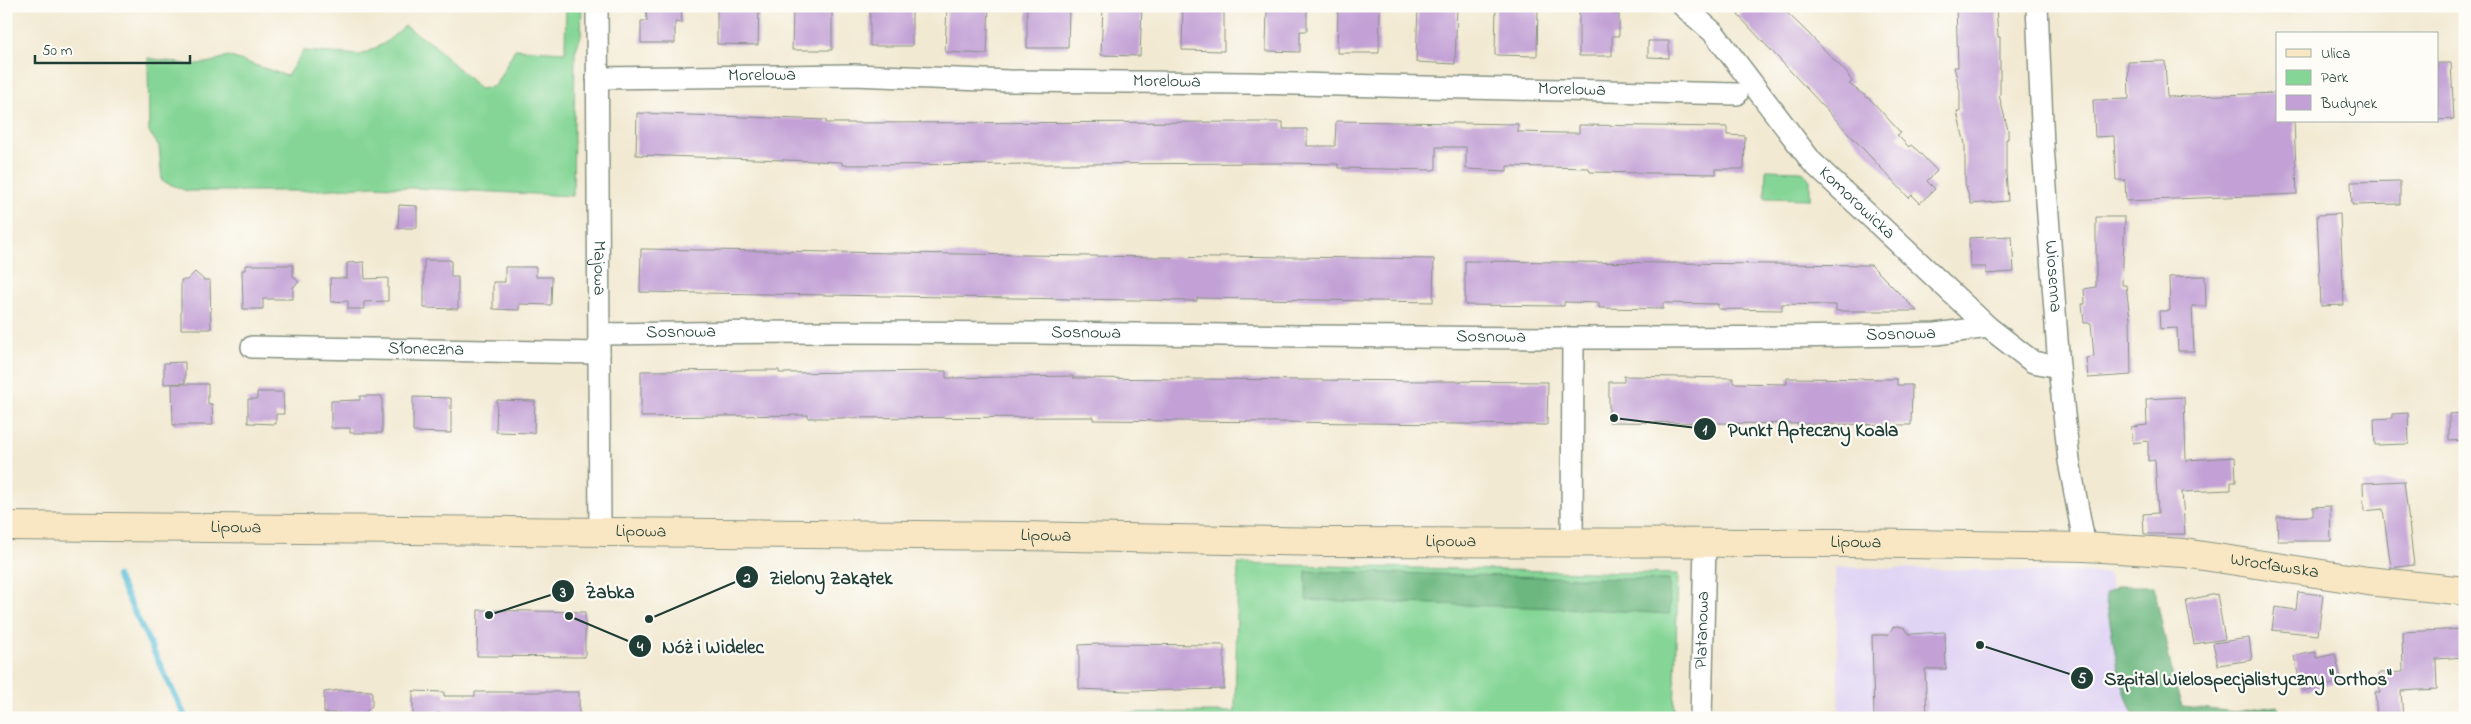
<svg xmlns="http://www.w3.org/2000/svg" width="2471" height="724" font-family="'Indie Flower',sans-serif">
  <rect width="100%" height="100%" fill="#fdfcf7"/>
  <filter id="ink" filterUnits="userSpaceOnUse"><feTurbulence type="fractalNoise" baseFrequency=".02" numOctaves="2"/><feDisplacementMap in="SourceGraphic" scale="10" xChannelSelector="R" yChannelSelector="G"/><feConvolveMatrix kernelMatrix="1 2 1 2 8 2 1 2 1" color-interpolation-filters="sRGB"/></filter>
  <filter id="wash" filterUnits="userSpaceOnUse"><feTurbulence type="fractalNoise" baseFrequency=".0096" numOctaves="4" result="noise"/><feDisplacementMap in="SourceGraphic" scale="20" xChannelSelector="R" yChannelSelector="G"/><feGaussianBlur stdDeviation="1.12" result="paint"/><feColorMatrix in="noise" values="0 0 0 0 0 0 0 0 0 0 0 0 0 0 0 0 0 1.4 0 .05"/><feComposite in="paint" operator="in"/></filter>
  <g filter="url(#wash)">
    <rect width="100%" height="100%" fill="#f2e9d2"/>
    <!-- built -->
    <path fill="#e0d4f4" d="M1835,567L2109,573L2136,718H1839Z"/>
    <!-- green -->
    <path fill="#85d696" stroke="#528a65" d="M566,6H582L581,36L575,52L573,196L374,186L304,191H187L162,181L159,146L149,132L148,58L191,65L211,62L228,56L287,76L303,51L361,55L385,43L405,26L434,45L480,89L495,86L515,49L565,52Z
      M1766,170L1802,171L1810,180V199L1765,198Z
      M1238,564L1678,574L1674,718H1054V713L1235,712Z"/>
    <!-- forest -->
    <path fill="#6cb77f" stroke="#467a5a" d="M1306,571L1669,580L1670,614L1590,609L1306,600Z
      M2118,586H2154L2174,682L2182,706L2235,712L2278,706L2282,718H2134L2119,675L2105,594Z"/>
    <g fill="none" stroke-linecap="round" stroke-linejoin="round">
      <!-- stream -->
      <path stroke="#5abed8" stroke-width="6" d="M117,576L186,718"/>
    </g>
    <g id="blocks">
      <!-- building -->
      <path fill="#c3a1d6" d="M646,6H681L682,23L675,22V43H641V21H647Z
        M717,6H759L758,45L717,44Z
        M793,6H832V50H792Z
        M870,6H912V46H870Z
        M947,6H989L987,54L945,52Z
        M1027,6H1069L1068,48H1027Z
        M1103,6H1142L1140,56L1101,55Z
        M1183,6H1224V51L1182,50Z
        M1267,6H1300V9L1307,10V31H1300V52L1266,51Z
        M1338,6H1380L1379,53H1337Z
        M1418,6H1457L1455,64L1416,62Z
        M1496,6H1538L1537,56L1495,55Z
        M1579,6H1612V14H1619V36H1612V56H1579Z
        M1748,6H1780L1805,30L1847,73L1852,82L1849,84L1871,100L1901,133L1897,135L1909,147L1911,145L1917,150L1937,171L1927,181L1935,189L1920,203L1912,195L1909,198L1738,15Z
        M1956,6H1996L1998,37H2000V95H1999L2008,130V139H2006V172L2008,201L1971,204L1965,183V144L1957,112H1960V91L1954,67H1958Z
        M1648,41H1669V58L1648,57Z
        M2165,61L2167,97L2277,93V121H2294L2297,194L2126,201L2125,180H2116L2114,136L2095,137L2093,100L2129,99L2128,62Z
        M2437,63H2451L2454,119L2437,120Z
        M637,113L826,120V123L1283,122V129H1307V146H1335L1336,121L1518,124V132L1561,133H1579V125L1727,127V135L1745,136L1744,169H1716V174L1590,172L1589,168L1545,167L1507,166V171L1466,169V147H1436V169L1432,170L1338,168V164L1283,163L842,165V162L636,155Z
        M2400,181V204L2352,205L2351,182Z
        M399,205L417,206V228H398Z
        M2340,214L2344,305L2321,306L2317,215Z
        M2096,217H2125L2122,285H2126L2130,319L2131,375L2088,378L2086,358L2094,357L2091,323H2084L2082,304H2085L2084,289L2096,287Z
        M2012,236L2014,272L1986,274V267H1970L1969,238Z
        M641,249L1220,258V256L1434,259L1433,302L1197,298V301L640,292Z
        M424,260H451V277H458V309L424,308Z
        M1465,261L1871,265L1917,311H1836V305L1782,304V310L1718,309V304L1663,303V309L1599,308V303L1564,302V306L1465,305Z
        M364,262L365,279L388,278V301L364,302V309H348V301L331,302L330,278H347V263Z
        M245,265H293V276L299,282L293,287V299H263V309H243L242,270H245Z
        M505,267H536V277H552L551,305L519,304V310L493,309V282H505Z
        M195,272L204,280H210L211,329H181V280H187Z
        M2205,276L2206,306H2192L2194,351H2178L2177,328L2160,329L2159,311H2170L2169,277Z
        M185,362V383L164,384V363Z
        M779,370V373L946,371V378L1073,376V378L1548,382L1547,425L1093,420V417L808,418V415L641,417V371Z
        M1624,376L1733,378V383L1787,384V378L1897,379V385H1912L1911,425L1609,422V382H1624Z
        M172,384H208V404H212L213,425H173Z
        M257,392H283L284,414H276V424L248,423V399H257Z
        M360,396H382V433H350V428H331V401L360,400Z
        M413,397L451,398V433L413,432Z
        M2184,397L2186,460L2235,457L2236,482H2231V490L2182,492L2185,534H2144L2143,514L2158,513L2155,460L2148,461V441L2133,443L2131,427L2147,425L2146,399Z
        M497,400L535,401L534,433L496,432Z
        M2408,413L2409,444L2375,445L2374,419L2392,418V414Z
        M2465,413V440L2449,441V414Z
        M2404,481L2414,565L2391,568L2383,509L2364,511L2363,483Z
        M2330,506L2331,541H2278L2277,517L2313,516V507Z
        M2298,592L2323,595L2318,635L2272,630L2275,607L2296,610Z
        M2217,594L2225,639L2194,644L2186,600Z
        M478,610L585,612V657L477,656Z
        M1898,626L1905,628L1909,634L1945,632L1946,669H1925L1927,718H1874L1872,635H1888L1893,627Z
        M2465,629V657L2436,659L2437,689L2401,691L2403,718H2377L2375,692H2380L2379,673L2403,672L2402,632Z
        M2249,638L2252,660L2218,665L2213,643Z
        M1099,644L1224,645V689L1129,691L1079,689V645Z
        M2316,652V658L2335,654L2342,682L2302,691L2294,656Z
        M340,690L372,691V706L359,718L340,713H324V692Z
        M413,691L444,692V696H475V692H579V718H552L548,714L503,711L496,718L475,716V714L437,713L432,718H425L422,715H413Z"/>
    </g>
  </g>
  <g filter="url(#ink)">
    <use href="#blocks" fill-opacity="0" stroke="#889383" stroke-width="1"/>
    <g fill="none" stroke-linecap="round" stroke-linejoin="round">
      <defs>
        <g id="street">
          <path id="s1" d="M597,6L600,532"/>
          <path id="s2" d="M1683,6L1714,33L1812,162L1988,327L2033,362L2059,367"/>
          <path id="s3" d="M2037,6L2043,146L2059,367L2069,461L2085,547"/>
          <path id="s4" d="M597,78L854,75L1009,81L1248,83L1737,94"/>
          <path id="s5" d="M600,334C1045,326 1491,346 1936,334L1988,327"/>
          <path id="s6" d="M252,347L599,353"/>
          <path d="M1572,543L1573,339"/>
          <path id="s7" d="M1701,718L1705,543"/>
        </g>
        <g id="secondary">
          <path id="s8" d="M6,526L1022,536L1326,542L1850,543L2085,547L2184,553L2368,581L2465,591"/>
        </g>
      </defs>
      <!-- street casing -->
      <use href="#street" stroke="#889383" stroke-width="24"/>
      <!-- secondary casing -->
      <use href="#secondary" stroke="#889383" stroke-width="30"/>
      <!-- street -->
      <use href="#street" stroke="#fff" stroke-width="21"/>
      <!-- secondary -->
      <use href="#secondary" stroke="#f9e7c3" stroke-width="28"/>
    </g>
  </g>
  <g text-anchor="middle" dominant-baseline="central" stroke-width="4.5" stroke-linejoin="round" paint-order="stroke">
    <!-- street labels -->
    <g font-size="18" fill="#1f3d34" stroke="#fdfcf7">
      <text stroke="none"><textPath href="#s4" startOffset="165">Morelowa</textPath></text>
      <text stroke="none"><textPath href="#s4" startOffset="570">Morelowa</textPath></text>
      <text stroke="none"><textPath href="#s4" startOffset="975">Morelowa</textPath></text>
      <text stroke="none"><textPath href="#s2" startOffset="264">Komorowicka</textPath></text>
      <text stroke="none"><textPath href="#s1" startOffset="262">Majowa</textPath></text>
      <text stroke="none"><textPath href="#s3" startOffset="271">Wiosenna</textPath></text>
      <text stroke="none"><textPath href="#s5" startOffset="81">Sosnowa</textPath></text>
      <text stroke="none"><textPath href="#s5" startOffset="486">Sosnowa</textPath></text>
      <text stroke="none"><textPath href="#s5" startOffset="1301">Sosnowa</textPath></text>
      <text stroke="none"><textPath href="#s5" startOffset="891">Sosnowa</textPath></text>
      <text stroke="none"><textPath href="#s6" startOffset="174">Słoneczna</textPath></text>
      <text stroke="none"><textPath href="#s8" startOffset="230">Lipowa</textPath></text>
      <text stroke="none"><textPath href="#s8" startOffset="635">Lipowa</textPath></text>
      <text stroke="none"><textPath href="#s8" startOffset="1040">Lipowa</textPath></text>
      <text stroke="none"><textPath href="#s8" startOffset="1445">Lipowa</textPath></text>
      <text stroke="none"><textPath href="#s8" startOffset="1850">Lipowa</textPath></text>
      <text stroke="none"><textPath href="#s8" startOffset="2270">Wrocławska</textPath></text>
      <text stroke="none"><textPath href="#s7" startOffset="88">Platanowa</textPath></text>
    </g>
  </g>
  <!-- callouts -->
  <path fill="none" stroke="#1f3d34" stroke-width="2" d="M1614 418L1705 429M649 619L747 577M489 615L563 591M569 616L640 646M1980 645L2082 678"/>
  <g fill="#1f3d34" stroke="#fdfcf7" stroke-width="2">
    <circle cx="1614" cy="418" r="5"/>
    <circle cx="649" cy="619" r="5"/>
    <circle cx="489" cy="615" r="5"/>
    <circle cx="569" cy="616" r="5"/>
    <circle cx="1980" cy="645" r="5"/>
    <circle cx="1705" cy="429" r="12"/>
    <circle cx="747" cy="577" r="12"/>
    <circle cx="563" cy="591" r="12"/>
    <circle cx="640" cy="646" r="12"/>
    <circle cx="2082" cy="678" r="12"/>
  </g>
  <g font-size="15" text-anchor="middle" font-weight="bold" fill="#fff">
    <text x="1705" y="434">1</text>
    <text x="747" y="582">2</text>
    <text x="563" y="597">3</text>
    <text x="640" y="651">4</text>
    <text x="2082" y="683">5</text>
  </g>
  <g font-size="19" text-anchor="middle" font-weight="bold" fill="#1f3d34" stroke="#fdfcf7" stroke-width="4.5" stroke-linejoin="round" paint-order="stroke">
    <text x="1813" y="436">Punkt Apteczny Koala</text>
    <text x="831" y="584">Zielony Zakątek</text>
    <text x="610" y="598">Żabka</text>
    <text x="713" y="653">Nóż i Widelec</text>
    <text x="2248" y="685">Szpital Wielospecjalistyczny "Orthos"</text>
  </g>
  <!-- margin -->
  <rect width="2471" height="724" fill="none" stroke="#fdfcf7" stroke-width="25"/>
  <!-- legend -->
  <rect x="2276" y="32" width="162" height="90" fill="#fdfcf7" stroke="#a4b0a9"/>
  <rect x="2286" y="49" width="25" height="8" fill="#f9e7c3" stroke="#a4b0a9"/>
  <text x="2321" y="58" font-size="15" fill="#1f3d34">Ulica</text>
  <rect x="2286" y="70" width="25" height="15" fill="#85d696" stroke="#a4b0a9"/>
  <text x="2321" y="82" font-size="15" fill="#1f3d34">Park</text>
  <rect x="2286" y="95" width="25" height="15" fill="#c3a1d6" stroke="#a4b0a9"/>
  <text x="2321" y="108" font-size="15" fill="#1f3d34">Budynek</text>
  <!-- scale -->
  <path d="M35 55v8h155v-8" fill="none" stroke="#1f3d34" stroke-width="2.5"/>
  <text x="42" y="55" font-size="15" fill="#1f3d34" stroke="#fdfcf7" stroke-width="4" paint-order="stroke">50 m</text>
</svg>
